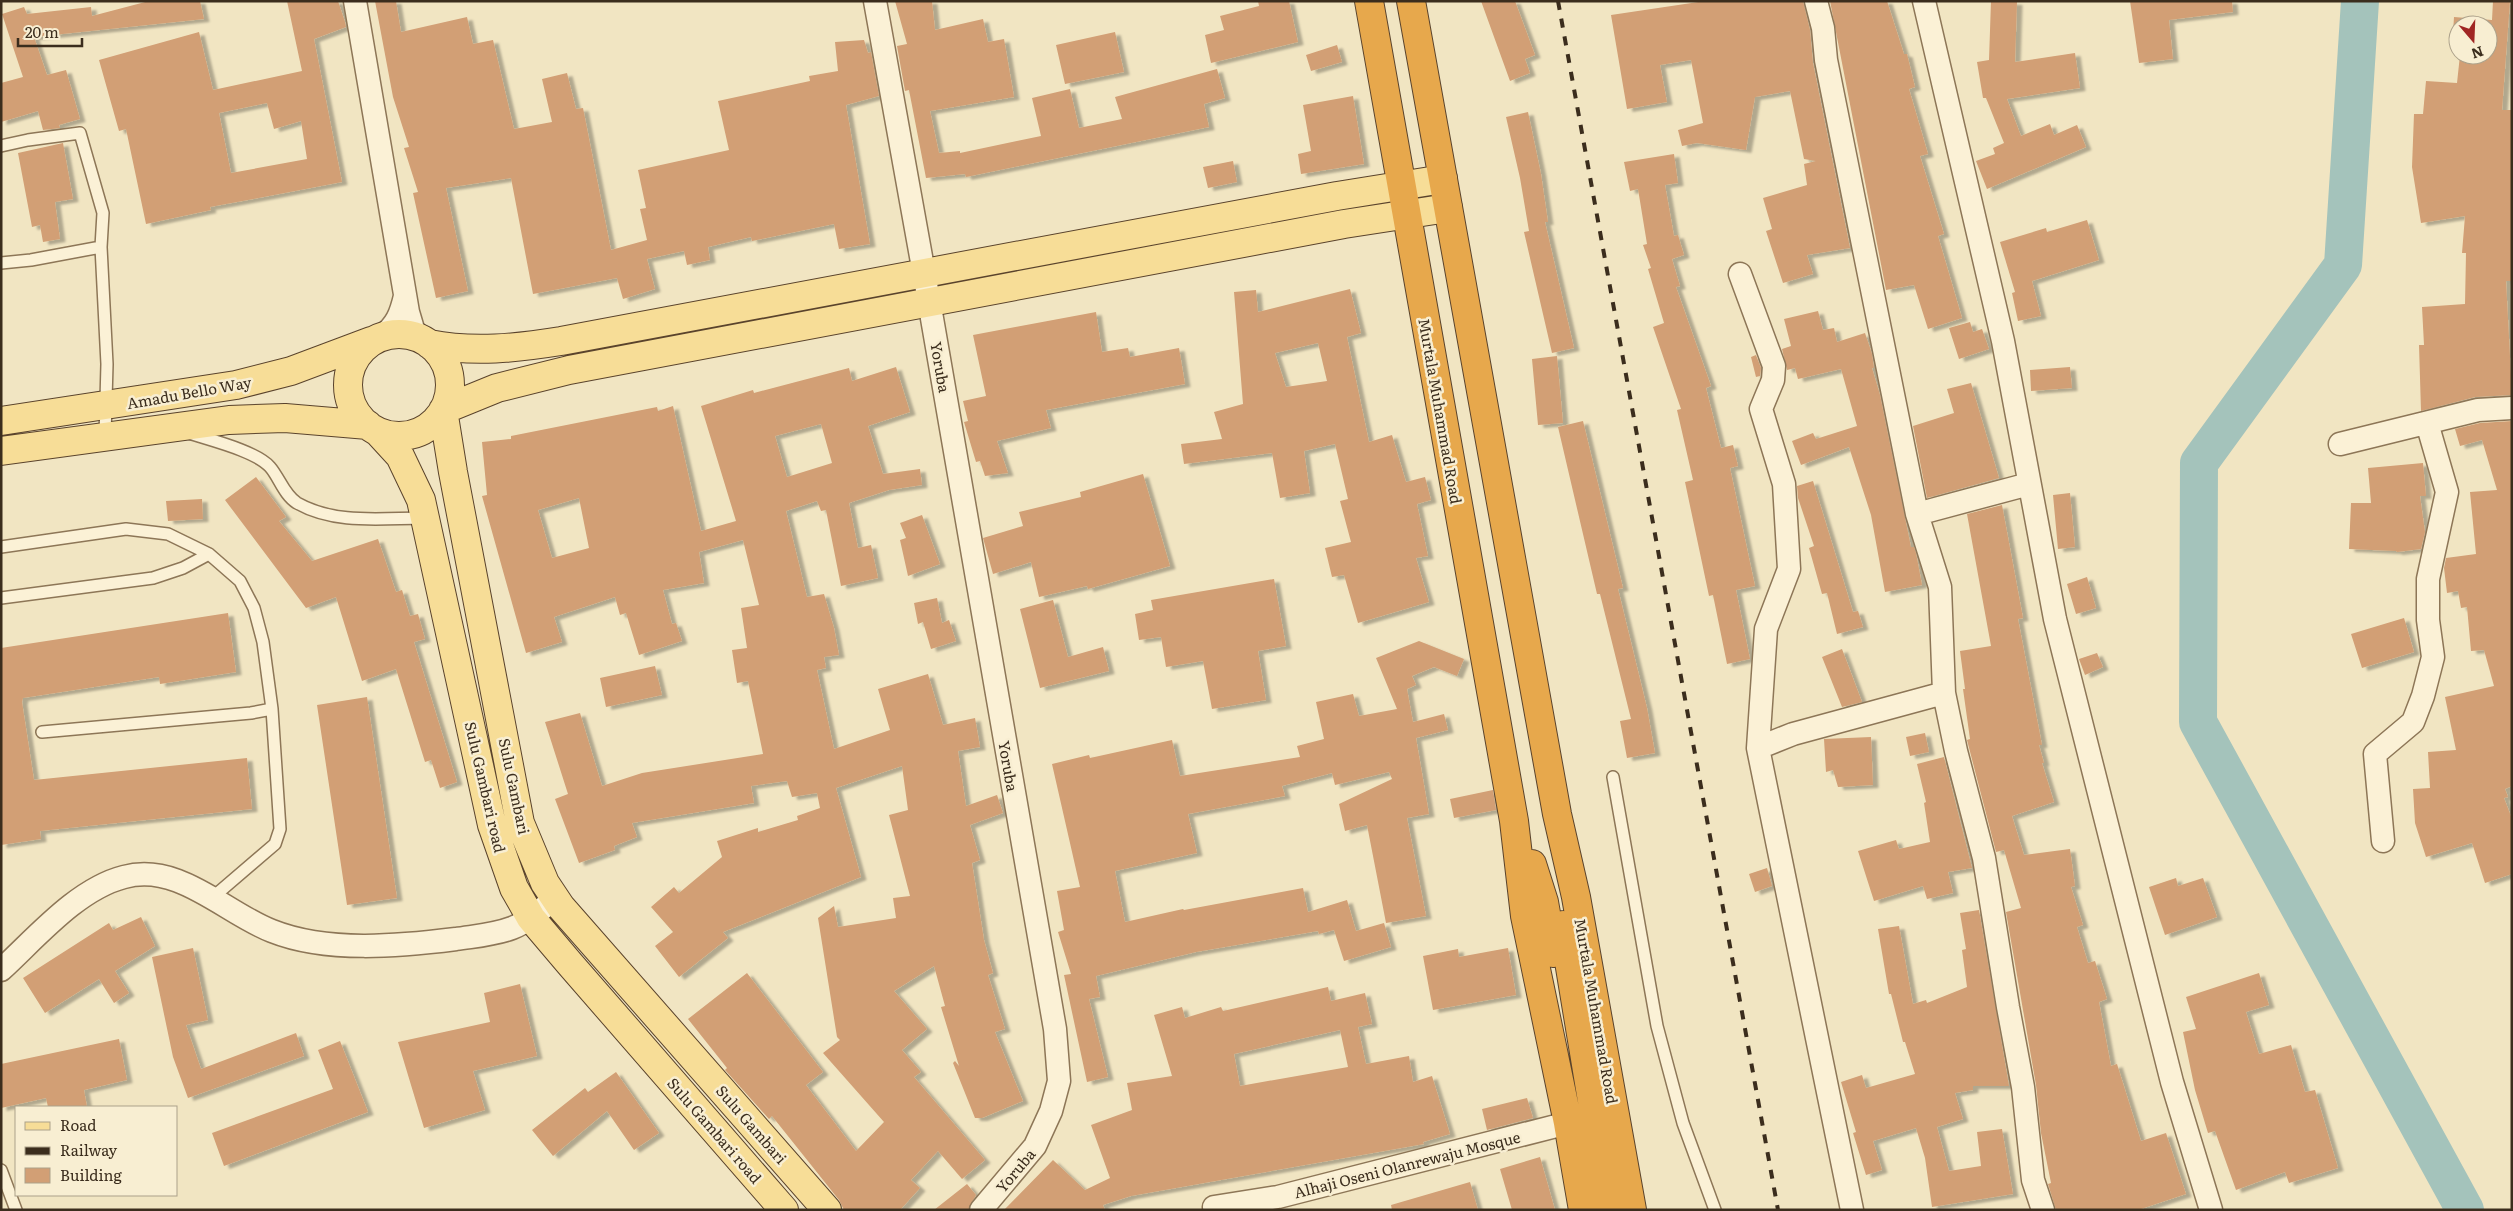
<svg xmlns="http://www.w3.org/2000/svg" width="2513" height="1211" font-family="Literata,serif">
  <defs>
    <filter id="shadow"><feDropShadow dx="5.5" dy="3" stdDeviation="1" flood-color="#0004"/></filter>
  </defs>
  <rect width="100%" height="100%" fill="#f1e5c2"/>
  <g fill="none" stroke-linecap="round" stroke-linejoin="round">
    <!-- river -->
    <path stroke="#a4c3bb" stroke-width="38" d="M2360,1L2343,265L2199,463L2198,722L2465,1210"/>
  </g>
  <!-- building -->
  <path fill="#d29f75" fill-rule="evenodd" filter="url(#shadow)" d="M149,1H200L204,19L34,37L47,75L66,70L80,119L59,125L60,128L43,130L38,111L1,122V83L23,77L2,14L24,7L27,14L91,7L92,16Z
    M287,1H338L345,22L346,27L314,39L342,182L237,202L210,207L211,210L146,224L126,129L119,131L99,60L199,32L213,90L302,71ZM267,103L274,129L301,121L307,159L231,173L219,113Z
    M375,1H396L401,32L467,17L473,44L493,40L514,129L552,122L542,79L567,73L576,109L583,108L611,250L647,240L640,209L646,208L638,170L729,150L718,101L810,81L809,76L838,71L835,42L864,40L868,53L871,52L879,96L846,105L870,244L839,249L834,224L752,241L751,237L708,247L710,260L687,265L684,251L647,259L655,289L623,299L617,278L533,294L511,178L446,188L468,291L436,298L413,193L418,192L404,148L409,147L393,97Z
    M895,1H932L935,30L983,19L988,42L1004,39L1014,97L930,111L939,153L960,151V153L1041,136L1032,98L1070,89L1079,128L1122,119L1115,97L1217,69L1225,98L1204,104L1209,127L966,177L965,174L926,178L909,90L905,91L897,46L907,44Z
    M1258,1H1289L1298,42L1211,63L1205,35L1224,30L1220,16L1259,6Z
    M1481,1H1515L1535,55L1525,59L1530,73L1510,81Z
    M1705,1H1803L1810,30L1813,63L1850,248L1807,255L1813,274L1783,283L1766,231L1772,229L1763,198L1807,185L1804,164L1816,161L1804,159L1790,91L1755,97L1746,150L1697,143L1682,146L1678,130L1703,123L1691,60L1660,65L1667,102L1627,109L1611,15Z
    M1830,1H1887L1904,54H1907L1915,87L1909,89L1928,154L1920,156L1944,234L1938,236L1962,318L1928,329L1914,285L1886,290Z
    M1991,1L2017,2L2015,62L2075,53L2080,88L2007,99L2021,136L2050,124L2054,135L2077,125L2086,147L1987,189L1976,161L1995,154L1993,148L2004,143L1986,98H1983L1977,62L1989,60Z
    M2130,1H2232L2233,12L2169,20L2173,59L2139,63Z
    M2493,1H2510L2502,110H2512V281H2506L2512,395L2475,397L2421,411L2419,345H2424L2422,307L2465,304L2466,253H2462L2465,216L2421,223L2412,167L2414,114H2423L2426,81L2457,83L2460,55H2488V25H2458V49H2452L2454,17L2492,20Z
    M1115,32L1124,72L1065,84L1056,45Z
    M1337,45L1342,62L1311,71L1306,55Z
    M1353,96L1364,164L1301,174L1298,154L1311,151L1303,105Z
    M1528,112L1541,174L1548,222H1545L1574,348L1552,353L1524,232L1529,231L1520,178L1506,117Z
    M63,143L73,199L55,202L60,239L43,242L40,225L32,227L18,153Z
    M1674,154L1678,183L1665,185L1674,236L1678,235L1684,255L1672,259L1680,286L1676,287L1711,386L1706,388L1721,448L1733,445L1738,466L1730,468L1755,586L1736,590L1750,659L1727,664L1713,595L1709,596L1685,482L1693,480L1677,410L1681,409L1653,327L1664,323L1648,269L1651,268L1643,245L1647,244L1638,189L1630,191L1624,162Z
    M1233,161L1237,182L1208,188L1203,167Z
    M2087,220L2099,260L2032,281L2041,316L2018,321L2012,293L2015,292L2000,242L2046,228L2047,232Z
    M1350,289L1361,333L1347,337L1369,442L1392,435L1406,482L1425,477L1431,500L1417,504L1428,556L1416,558L1429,602L1358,623L1344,575L1332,577L1325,548L1351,542L1340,501L1348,499L1335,444L1304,451L1310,493L1280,498L1272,453L1184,464L1181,444L1222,439L1214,412L1243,404L1234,292L1256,290L1258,312ZM1318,343L1327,381L1286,387L1275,353Z
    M1818,311L1823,330L1834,328L1837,342L1865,333L1872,354L1874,368H1872L1880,395L1911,547H1914L1916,553L1922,585L1885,592L1871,515L1849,447L1801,465L1792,441L1813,433L1816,439L1857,426L1841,369L1798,379L1795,368L1787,370L1782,349L1791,346L1784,319Z
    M1096,312L1102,352L1128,348L1130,357L1179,348L1185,384L1046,410L1051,428L997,441L1008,473L985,476L980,461L976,462L964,422L968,421L963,401L986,396L973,335Z
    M1970,322L1973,332L1982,329L1989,349L1959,359L1949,328Z
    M1756,355L1761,368L1760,376L1756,377L1751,357Z
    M1557,356L1563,423L1538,425L1532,359Z
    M896,367L910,412L868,426L883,474L920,469L922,485L889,490L849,503L858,548L871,545L878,578L841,586L826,510L821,511L817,501L786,511L807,597L824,594L834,628L839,655L824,657L826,668L817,670L834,749L890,730L878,689L928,674L943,725L975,718L980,747L958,751L966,806L997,795L1003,813L970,825L980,860L972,863L984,940L993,973L988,975L1005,1029L995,1032L1023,1101L982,1118H975L953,1063L955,1061L959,1066L941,1007L945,1006L934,966L894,991L927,1029L902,1050L921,1072L914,1077L985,1160L962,1179L938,1151L911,1180L920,1188L900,1210H844L839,1200L772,1116L769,1119L725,1070L727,1068L688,1019L747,973L823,1072L806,1085L856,1151L884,1122L823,1053L840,1040L837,1037L818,918L834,906L838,927L896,918L893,898L910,896L889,815L908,810L902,766L836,788L861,877L723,932L728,938L679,977L655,946L673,932L651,907L674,887L679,893L722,857L717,841L758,828V832L798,820L797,816L820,808L817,793L792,797L787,781L751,786L754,803L632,823L637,837L614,846L615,850L579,863L555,799L568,794L545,722L580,713L602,786L642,773L763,754L748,681L737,683L732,650L747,648L741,608L759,605L743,540L699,552L704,583L663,590L672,624L676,623L682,641L639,655L626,613L620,615L615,597L554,617L562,642L526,653L482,496L487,495L482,442L511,439V436L657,407L658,411L673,406L701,531L736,521L701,406L753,390L754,393L849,368L852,381ZM821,424L832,463L787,477L775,436ZM579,498L589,548L552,558L538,510Z
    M2070,367L2072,388L2031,391L2030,370Z
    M1971,383L1999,478L1927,498L1913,426L1954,413L1947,389Z
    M1583,421L1623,588L1618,589L1647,708L1655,753L1627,758L1620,721L1631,719L1600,594H1597L1558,427Z
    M2512,421V786L2505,789L2508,797L2504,798L2512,819V874L2485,883L2472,843L2426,857L2415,823L2413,789L2430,788L2428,752L2456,750L2445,697L2494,686L2484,650L2471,651L2467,607L2461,608L2458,591L2447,593L2444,568L2446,558L2476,554L2470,492L2497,490L2482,440L2460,446L2455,429L2480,423Z
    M2423,463L2426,496H2420L2425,532L2421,549L2397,552L2396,551L2349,549L2351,503H2371L2368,468Z
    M1143,474L1170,566L1088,589L1087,586L1039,597L1031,562L993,574L983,538L1023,526L1019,512L1081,497L1080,492Z
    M256,477L286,517L279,521L312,561L378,539L396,592L402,590L410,616L418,614L425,639L414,642L457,782L440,788L431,760L425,762L396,669L362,681L336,597L306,608L225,500Z
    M1813,481L1853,612L1858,611L1863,627L1837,634L1827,593L1822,594L1809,548L1814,546L1798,498L1797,486Z
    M2070,493L2075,547L2058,549L2053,495Z
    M202,499L203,519L168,521L166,501Z
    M2002,505L2023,618L2018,619L2042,745H2039L2044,763H2042L2054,802L2012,816L2024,855L2070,849L2075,886L2071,887L2083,925L2077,927L2088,963L2095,961L2107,999L2099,1002L2111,1066L2117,1064L2141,1141L2166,1133L2186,1194L2138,1210H2056L2048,1184L2051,1183L2041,1133L2036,1085L2006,912L2021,908L2004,850L1996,852L1967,740L1970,739L1963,689H1965L1960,651L1991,646L1967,514Z
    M922,515L940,564L908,576L900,540L906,538L900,523Z
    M2087,577L2096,608L2076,614L2067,584Z
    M1274,579L1286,646L1258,651L1266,700L1212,709L1203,661L1166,667L1161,637L1139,640L1135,614L1153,610L1151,600Z
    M937,598L942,623L949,620L956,641L931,649L923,622L918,624L914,603Z
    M1053,600L1068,657L1103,647L1109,671L1040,688L1020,609Z
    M228,613L236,672L160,684L159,677L23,698L22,702L34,780L247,758L252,809L40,831L41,839L1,845V648Z
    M2404,618L2414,652L2362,668L2351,634Z
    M1419,641L1464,659L1457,676L1434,667L1412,676L1416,685L1407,689L1413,722L1444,714L1448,730L1416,738L1429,814L1407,818L1426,916L1386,923L1367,825L1345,831L1339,804L1392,779L1389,772L1335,785L1332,773L1282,786L1285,796L1188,814L1197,853L1115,871L1125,922L1183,909L1184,910L1303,888L1308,912L1347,900L1356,931L1384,923L1391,947L1344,961L1334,930L1319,934L1318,931L1196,952L1096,976L1100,997L1089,999L1108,1077L1087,1082L1064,975L1071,974L1058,932L1064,930L1057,891L1080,887L1052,764L1089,755L1090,758L1172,740L1180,776L1300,757L1297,746L1324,739L1316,702L1353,694L1359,716L1397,709L1376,658Z
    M1842,649L1862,702L1842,707L1822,657Z
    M2097,653L2103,667L2085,675L2079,659Z
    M655,666L662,695L606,707L600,678Z
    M367,697L397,898L347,905L317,705Z
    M1925,733L1929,752L1910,756L1906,737Z
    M1871,737L1873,785L1838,787L1833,770L1826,772L1824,739Z
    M1944,757L1972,868L1948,872L1953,893L1927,899L1923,886L1874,901L1858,851L1896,840L1899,849L1930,842L1924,803L1926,802L1917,764Z
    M1493,790L1496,810L1454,818L1450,799Z
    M1767,868L1772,886L1755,892L1749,874Z
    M2176,878L2178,886L2203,878L2217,917L2165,935L2149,887Z
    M1979,910L2009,1086H1973V1090L1955,1093L1963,1119L1937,1127L1949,1171L1981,1166L1977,1132L2002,1129L2013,1194L1932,1207L1925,1158L1916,1128L1873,1141L1882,1170L1866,1175L1853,1133L1856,1132L1841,1082L1862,1075L1866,1088L1915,1074L1905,1042H1903L1891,994H1889L1878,929L1899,926L1913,1004L1926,1000L1927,1003L1967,987L1962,950L1966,949L1960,913Z
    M141,917L155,946L115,971L129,993L114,1003L99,979L45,1013L23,978L109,923L113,930Z
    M193,948L208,1020L186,1025L201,1069L296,1033L304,1056L188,1098L173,1057L152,957Z
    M1508,948L1516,995L1433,1010L1423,956L1458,949L1459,957Z
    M2259,973L2269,1005L2246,1012L2259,1054L2291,1045L2305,1092L2315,1090L2338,1168L2289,1183L2285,1172L2236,1190L2215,1131L2208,1133L2195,1090L2183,1032L2196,1029L2186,997Z
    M520,984L537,1056L473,1071L485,1110L424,1128L398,1042L490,1022L484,993Z
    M1328,987L1331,1001L1365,993L1372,1024L1358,1027L1366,1064L1409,1056L1413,1082L1432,1076L1450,1134L1423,1142L1424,1144L1131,1196L1103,1205L1105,1210H1004L1053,1160L1085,1190L1110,1178L1091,1125L1132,1110L1127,1083L1172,1076L1154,1015L1182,1007L1185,1018L1221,1007L1223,1011ZM1340,1030L1348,1067L1240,1086L1234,1054Z
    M119,1039L127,1080L84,1090L87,1107H48L46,1098L1,1108V1064Z
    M340,1041L368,1112L224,1166L212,1133L333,1089L318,1050Z
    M616,1072L659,1133L634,1150L607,1111L553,1156L532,1130L585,1088L588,1092Z
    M1527,1098L1533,1118L1487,1130L1482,1109Z
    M1540,1157L1555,1210H1512L1500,1169Z
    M1470,1182L1478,1210H1392L1391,1205Z
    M967,1184L976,1195L968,1210H934Z"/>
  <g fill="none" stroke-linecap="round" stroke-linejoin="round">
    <defs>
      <path id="lane" d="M1,146L28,140L80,133L103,213L101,247L107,364L105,436
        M1,263L31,260L101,247
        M189,433C210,440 256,451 270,467C279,477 284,495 297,503C336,525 382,518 425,518
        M1,547L126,529L168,534L209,554L240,581L254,608L263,642L272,709L251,713L42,732
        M1,598L153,578L183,568L209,554
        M1613,777L1657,1026L1683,1123L1715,1210
        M212,898L275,844L280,829L272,709
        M1,1170L16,1210"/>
      <path id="street" d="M355,1L408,312L413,329L419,337
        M875,1L929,301L1055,1029L1059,1081L1051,1111L1035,1146L981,1210
        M1816,1L1823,28L1826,60L1917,514L1940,587L1944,693L1956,751L1984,858L2008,1007L2023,1087L2033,1180L2043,1210
        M1924,1L2003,341L2055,619L2172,1082L2211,1210
        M1740,274L1774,366L1773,380L1761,409L1784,484L1789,569L1766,629L1758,748
        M382,336C397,325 401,313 405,296
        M2340,444L2478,410L2512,408
        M1917,514L2029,484
        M2383,841L2375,754L2413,722L2423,696L2433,657L2428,620V579L2447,492L2427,423
        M1,970C36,938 77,889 124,877C179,862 225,913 272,931C327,953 400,946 456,939C475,936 494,935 512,928C528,922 542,909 555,898
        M1214,1207L1278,1197L1568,1123
        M1852,1210L1758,748L1793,734L1944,693"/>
      <path id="primary" d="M348 385a51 51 0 1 1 102 0a51 51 0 1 1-102 0Z
        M429,344C474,353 517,348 561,341L1337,196L1443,179
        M1,421L236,385L291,371L371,341
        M378,432L400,456L421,500L492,825L514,888L531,918L570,964L784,1210
        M1,451L229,420L285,418L368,425
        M827,1210L561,907L545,883L520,823L453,472L443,410L497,388L569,370L1344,224L1448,208"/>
      <path id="highway" d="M1369,1L1514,821L1525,916L1568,1123L1583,1210
        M1411,1L1557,814L1576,897L1632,1210
        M1532,864L1544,902L1553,953
        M1563,925L1610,1210"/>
    </defs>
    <!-- lane casing -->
    <use href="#lane" stroke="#8d7657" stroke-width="14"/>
    <!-- street casing -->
    <use href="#street" stroke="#8d7657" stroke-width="25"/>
    <!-- primary casing -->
    <use href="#primary" stroke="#5a432c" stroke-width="30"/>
    <!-- highway casing -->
    <use href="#highway" stroke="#5a432c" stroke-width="30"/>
    <!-- lane -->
    <use href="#lane" stroke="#fbf1d6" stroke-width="11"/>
    <!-- street -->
    <use href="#street" stroke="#fbf1d6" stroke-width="22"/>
    <!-- primary -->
    <use href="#primary" stroke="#f7dd97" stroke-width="28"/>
    <!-- highway -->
    <use href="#highway" stroke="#e7a84c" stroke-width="28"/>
    <!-- rail -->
    <path stroke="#3b2d1d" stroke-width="4" stroke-dasharray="9 9" stroke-linecap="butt" d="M1558,1L1778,1210"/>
  </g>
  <g text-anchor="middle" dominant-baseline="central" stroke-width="5" stroke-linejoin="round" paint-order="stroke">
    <!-- street labels -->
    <g font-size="15" fill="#3b2d1d" stroke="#f8eed2">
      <text transform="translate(941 367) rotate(80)">Yoruba</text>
      <text transform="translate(189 392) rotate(-10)">Amadu Bello Way</text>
      <text transform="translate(1441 411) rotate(80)">Murtala Muhammad Road</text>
      <text transform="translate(1009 766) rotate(80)">Yoruba</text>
      <text transform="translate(515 786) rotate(78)">Sulu Gambari</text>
      <text transform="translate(486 787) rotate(77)">Sulu Gambari road</text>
      <text transform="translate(1597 1011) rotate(80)">Murtala Muhammad Road</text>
      <text transform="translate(752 1124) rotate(49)">Sulu Gambari</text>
      <text transform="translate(715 1130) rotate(49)">Sulu Gambari road</text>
      <text transform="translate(1407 1164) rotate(-14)">Alhaji Oseni Olanrewaju Mosque</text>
      <text transform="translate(1015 1170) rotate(-50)">Yoruba</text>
    </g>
  </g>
  <!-- border -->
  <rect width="2513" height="1211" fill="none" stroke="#3b2d1d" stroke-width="5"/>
  <!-- legend -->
  <rect x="15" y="1106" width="162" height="90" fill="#f8eed2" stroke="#aca18a"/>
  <rect x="25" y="1122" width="25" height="8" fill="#f7dd97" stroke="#aca18a"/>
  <text x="60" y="1131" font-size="15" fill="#3b2d1d">Road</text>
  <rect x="25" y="1147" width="25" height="8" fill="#3b2d1d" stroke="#aca18a"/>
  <text x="60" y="1156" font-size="15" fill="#3b2d1d">Railway</text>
  <rect x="25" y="1168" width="25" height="15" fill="#d29f75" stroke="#aca18a"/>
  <text x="60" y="1181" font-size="15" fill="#3b2d1d">Building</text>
  <!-- north arrow -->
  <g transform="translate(2473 40) rotate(161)"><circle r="24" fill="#f8eed2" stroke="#aca18a"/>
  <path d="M0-4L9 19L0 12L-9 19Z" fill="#a02623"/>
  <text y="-8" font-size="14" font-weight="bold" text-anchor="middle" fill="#3b2d1d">N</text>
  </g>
  <!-- scale -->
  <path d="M18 38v8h64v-8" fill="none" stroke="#3b2d1d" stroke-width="2.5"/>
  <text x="25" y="38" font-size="15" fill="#3b2d1d" stroke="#f8eed2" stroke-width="4" paint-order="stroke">20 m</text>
</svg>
